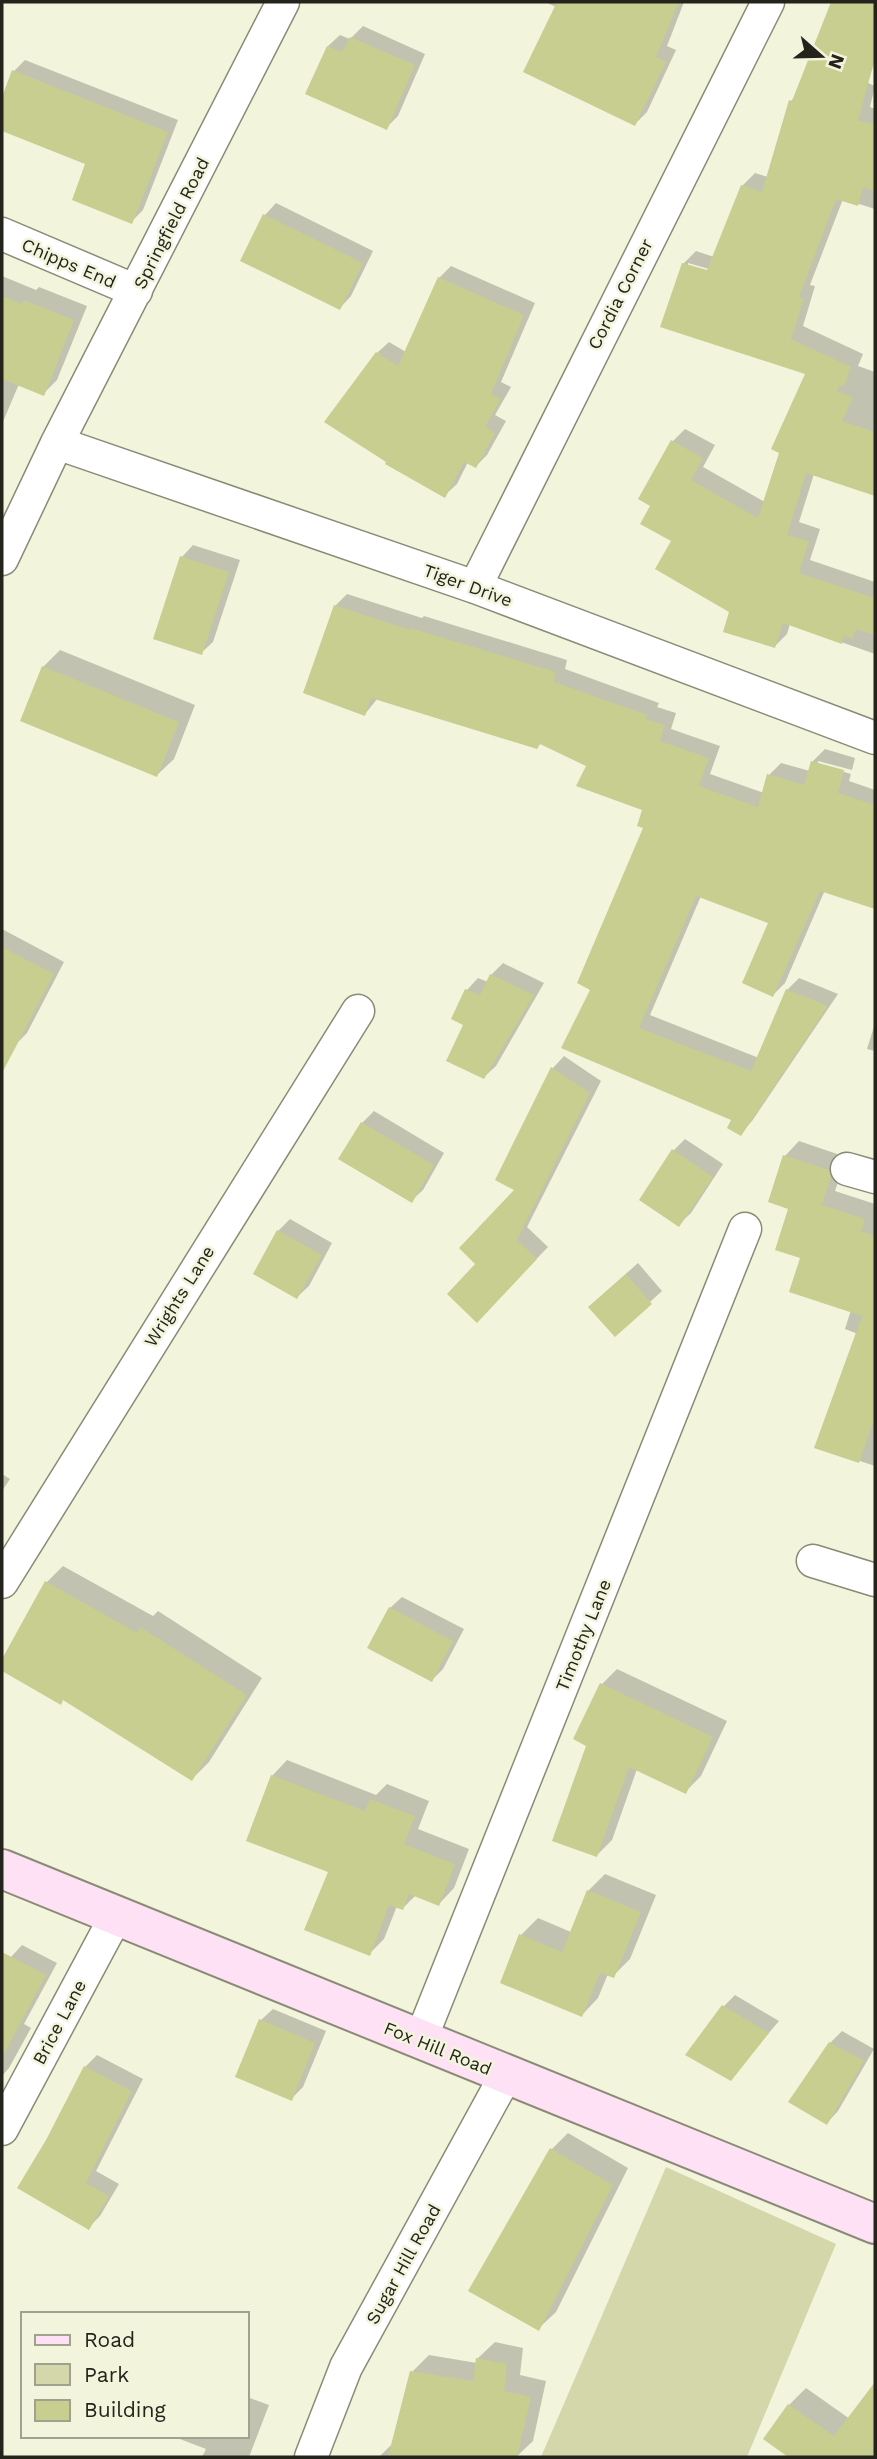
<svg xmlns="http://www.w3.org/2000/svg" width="877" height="2459" font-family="'Work Sans',sans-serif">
  <rect width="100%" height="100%" fill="#f2f4dc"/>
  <!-- green -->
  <path fill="#d3d7aa" d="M666,2167L836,2244L747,2457H541Z"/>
  <!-- shadow -->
  <path fill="#0003" fill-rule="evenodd" d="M545,2H684L667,46L676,50L647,112L635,124L556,7Z
    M833,2H875V62L866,82L875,86L870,107L875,109V209L843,199L810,285L815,286L803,326L863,354L858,366L875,372V494L814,474L799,522L820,529L810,560L875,582V654L790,624L787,634L775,646L731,611L652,506L673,441L685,429L715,445L703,467L765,502L807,372L683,264L696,251L714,257L742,186L755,173L768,177L791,101L796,96ZM688,263L716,271L715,275L688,267Z
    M363,26L425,54L398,116L386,128L328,46L340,35L350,39Z
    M25,60L178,120L143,210L132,221L88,163L2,129V102L14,71Z
    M276,203L373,251L351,296L340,308L242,260L265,215Z
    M451,266L535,303L501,382L511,387L495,415L506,421L487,455L476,466L468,462L457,484L445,495L377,353L389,342L406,352L439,278Z
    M2,276L36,290L39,287L87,306L57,380L43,394L19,384L2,424Z
    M193,545L240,560L213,642L201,653L182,557Z
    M347,594L422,618L424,616L567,660L565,669L659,703L657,707L676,713L671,729L720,746L710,774L764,793L769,775L781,763L810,771L813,761L825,749L855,758L852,770L818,761V764L851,774L849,781L875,790V907L825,890L785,983L773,995L771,922L701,896L650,1015L759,1058L787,990L799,978L838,994L752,1121L740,1134L733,1119L592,990L646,827L645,809L588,765L542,742L537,747L378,698L365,714L335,606Z
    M60,650L195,705L174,759L157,775L43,667Z
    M2,929L64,962L27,1033L15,1045L2,1038Z
    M503,963L544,983L496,1066L484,1077L466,1024L454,1019L467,990L478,978L488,982L491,975Z
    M875,1023V1051L867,1049Z
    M564,1056L601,1081L527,1227L548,1247L488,1309L478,1264L516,1189L497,1180L553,1068Z
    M374,1111L444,1153L423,1190L411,1201L362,1123Z
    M685,1139L723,1164L691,1213L679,1224L674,1150Z
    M799,1141L843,1156L845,1161L835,1191L875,1204V1466L817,1447L858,1334L845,1329L851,1310L802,1257L790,1208L785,1156Z
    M290,1219L332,1243L309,1286L297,1297L278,1231Z
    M638,1263L662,1291L615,1334L602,1295Z
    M2,1474L10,1479L2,1491Z
    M63,1566L153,1616L158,1611L262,1678L209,1762L192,1779L65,1698L60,1702L2,1669V1663L47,1582Z
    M402,1597L464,1629L443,1669L432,1680L390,1608Z
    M617,1669L727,1721L701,1776L685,1792L637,1769L612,1840L597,1855L589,1745L602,1684Z
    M287,1760L376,1795L387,1784L429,1801L418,1829L469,1849L454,1888L439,1904L416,1895L403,1908L397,1906L384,1939L369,1954L330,1871L272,1776Z
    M605,1874L656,1895L630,1959L613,1976L608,1974L598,1998L582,2015L521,1935L538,1918L571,1932L588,1891Z
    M22,1945L57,1963L24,2024L31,2028L9,2068L2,2076V1974L11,1957Z
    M735,1995L779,2021L730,2079L723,2007Z
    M273,2009L326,2031L303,2087L291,2099L261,2020Z
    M842,2031L874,2049L838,2111L827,2123L830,2043Z
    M97,2055L143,2079L96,2171L119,2184L100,2216L88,2228L48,2141L85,2067Z
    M568,2133L628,2168L556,2312L539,2328L552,2149Z
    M495,2342L523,2348L520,2375L546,2381L533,2441L516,2457L396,2435L412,2372L429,2355L477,2363L478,2358Z
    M875,2385V2457H791L765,2438L789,2405L806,2388L850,2419Z
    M247,2397L269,2405L249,2457H202L206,2449L172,2436H247Z
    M394,2442L428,2457H379Z"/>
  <!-- building -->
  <path fill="#c8cd90" d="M557,2H679L656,57L666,62L635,126L523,72Z
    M831,2H875V59L858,120L875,124V191L863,187L858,206L836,199L799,297L804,298L791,339L851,367L844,386L839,385L837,391L853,398L842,421L875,432V496L806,473L787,535L809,541L799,573L875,598V635L856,629L852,639L844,636L842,644L783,623L775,648L723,632L729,612L655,569L671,541L640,524L650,506L638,499L671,440L703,458L691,480L758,518L779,453L771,449L805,374L660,327L682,263L707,270L741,185L762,192L789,100L792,101Z
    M350,37L415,65L387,130L305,94L327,46L342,52Z
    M12,70L168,132L132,224L72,200L85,164L2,131V97Z
    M263,214L363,263L340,310L240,261Z
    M438,277L524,315L491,394L501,399L485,427L495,433L476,468L464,462L445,498L385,464L386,462L324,422L376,352L398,366Z
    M2,296L22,304L24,300L74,320L44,396L2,379Z
    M180,556L229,572L202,655L153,639Z
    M334,605L410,630L411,628L556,672L554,682L648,715L646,719L665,725L660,741L709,758L699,786L758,807L767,774L804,785L811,761L844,770L838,793L875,805V909L820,891L773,997L742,983L768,923L696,896L639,1028L751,1071L786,989L828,1006L741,1136L727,1128L731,1120L561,1048L590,990L577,983L643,828L637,826L642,810L576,786L586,766L540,744L537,749L371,698L365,716L303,693Z
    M42,666L179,722L157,777L20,721Z
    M2,947L54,974L2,1073Z
    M490,974L534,995L484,1079L446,1061L463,1025L451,1019L465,989L480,995Z
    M551,1067L590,1093L517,1240L537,1259L477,1323L447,1294L475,1264L459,1248L514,1190L495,1180Z
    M361,1122L434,1165L412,1203L338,1159Z
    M672,1149L713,1177L679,1227L639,1200Z
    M783,1155L829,1170L831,1177L822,1205L865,1219L861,1231L875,1236V1417L859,1463L814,1448L862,1316L789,1292L800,1258L775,1250L788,1209L768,1202Z
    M277,1230L322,1255L297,1299L253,1274Z
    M626,1274L652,1304L615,1337L588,1307Z
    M45,1581L137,1633L140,1627L247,1695L192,1781L63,1700L61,1705L2,1671V1659Z
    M389,1607L453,1641L432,1682L367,1648Z
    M600,1683L713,1737L686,1794L629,1767L597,1857L552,1841L586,1746L573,1739Z
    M271,1775L365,1811L370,1799L415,1816L404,1844L455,1864L439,1906L409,1894L403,1910L389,1905L370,1956L304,1930L328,1872L246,1841Z
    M587,1890L641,1912L614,1978L600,1973L582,2017L500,1983L519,1934L562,1952Z
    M2,1952L46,1975L2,2058Z
    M722,2005L769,2033L731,2081L685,2055Z
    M259,2019L315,2043L292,2101L235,2077Z
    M829,2042L864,2061L827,2125L788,2102Z
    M84,2066L132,2091L86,2183L109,2196L89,2230L17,2188L46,2140Z
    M550,2148L613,2185L539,2331L468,2291Z
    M476,2358L507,2364L504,2391L531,2397L517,2457H388L410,2371L473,2381Z
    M875,2382V2457H788L763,2439L788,2404L834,2436Z"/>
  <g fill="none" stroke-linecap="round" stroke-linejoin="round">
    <defs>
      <path id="minor" d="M2,234L136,291
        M57,443L475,587L875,738
        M2,559L57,443L283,2
        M475,587L768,2
        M847,1169L875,1177
        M813,1561L875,1580
        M2,1582L358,1011
        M420,2041L745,1229
        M2,2129L116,1916
        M311,2457L346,2367L506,2075"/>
      <path id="secondary" d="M2,1869L875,2224"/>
    </defs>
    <!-- minor casing -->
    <use href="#minor" stroke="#898b76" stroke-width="35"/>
    <!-- secondary casing -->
    <use href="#secondary" stroke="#898b76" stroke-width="42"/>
    <!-- minor -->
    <use href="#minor" stroke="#fff" stroke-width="32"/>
    <!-- secondary -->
    <use href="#secondary" stroke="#fee1f4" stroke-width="38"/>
  </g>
  <g text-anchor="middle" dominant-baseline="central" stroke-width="5" stroke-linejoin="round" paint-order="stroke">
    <!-- street labels -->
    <g font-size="18" fill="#24241c" stroke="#f2f4dc">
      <text transform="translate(171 223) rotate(-63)">Springfield Road</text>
      <text transform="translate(69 263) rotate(23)">Chipps End</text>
      <text transform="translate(620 294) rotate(-63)">Cordia Corner</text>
      <text transform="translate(468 585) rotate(20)">Tiger Drive</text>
      <text transform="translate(179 1296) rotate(-58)">Wrights Lane</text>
      <text transform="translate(583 1635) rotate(-68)">Timothy Lane</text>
      <text transform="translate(59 2022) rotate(-62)">Brice Lane</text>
      <text transform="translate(438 2048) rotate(22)">Fox Hill Road</text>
      <text transform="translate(403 2264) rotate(-61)">Sugar Hill Road</text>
    </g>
  </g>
  <!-- border -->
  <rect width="877" height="2459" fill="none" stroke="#24241c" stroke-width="7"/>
  <!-- legend -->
  <rect x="21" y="2312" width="228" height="126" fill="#f2f4dc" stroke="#a0a18f" stroke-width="2"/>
  <rect x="35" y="2335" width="35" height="10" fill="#fee1f4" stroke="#a0a18f" stroke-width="2"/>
  <text x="84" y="2347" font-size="21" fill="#24241c">Road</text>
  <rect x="35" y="2364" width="35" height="21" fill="#d3d7aa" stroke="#a0a18f" stroke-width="2"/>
  <text x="84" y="2382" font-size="21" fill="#24241c">Park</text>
  <rect x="35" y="2400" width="35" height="21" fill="#c8cd90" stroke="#a0a18f" stroke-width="2"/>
  <text x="84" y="2417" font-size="21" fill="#24241c">Building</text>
  <!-- north arrow -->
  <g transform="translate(821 56) rotate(110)" stroke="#f2f4dc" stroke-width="5" paint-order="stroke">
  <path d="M0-5L12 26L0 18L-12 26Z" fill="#24241c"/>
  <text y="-10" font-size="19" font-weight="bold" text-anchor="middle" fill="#24241c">N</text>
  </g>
</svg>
